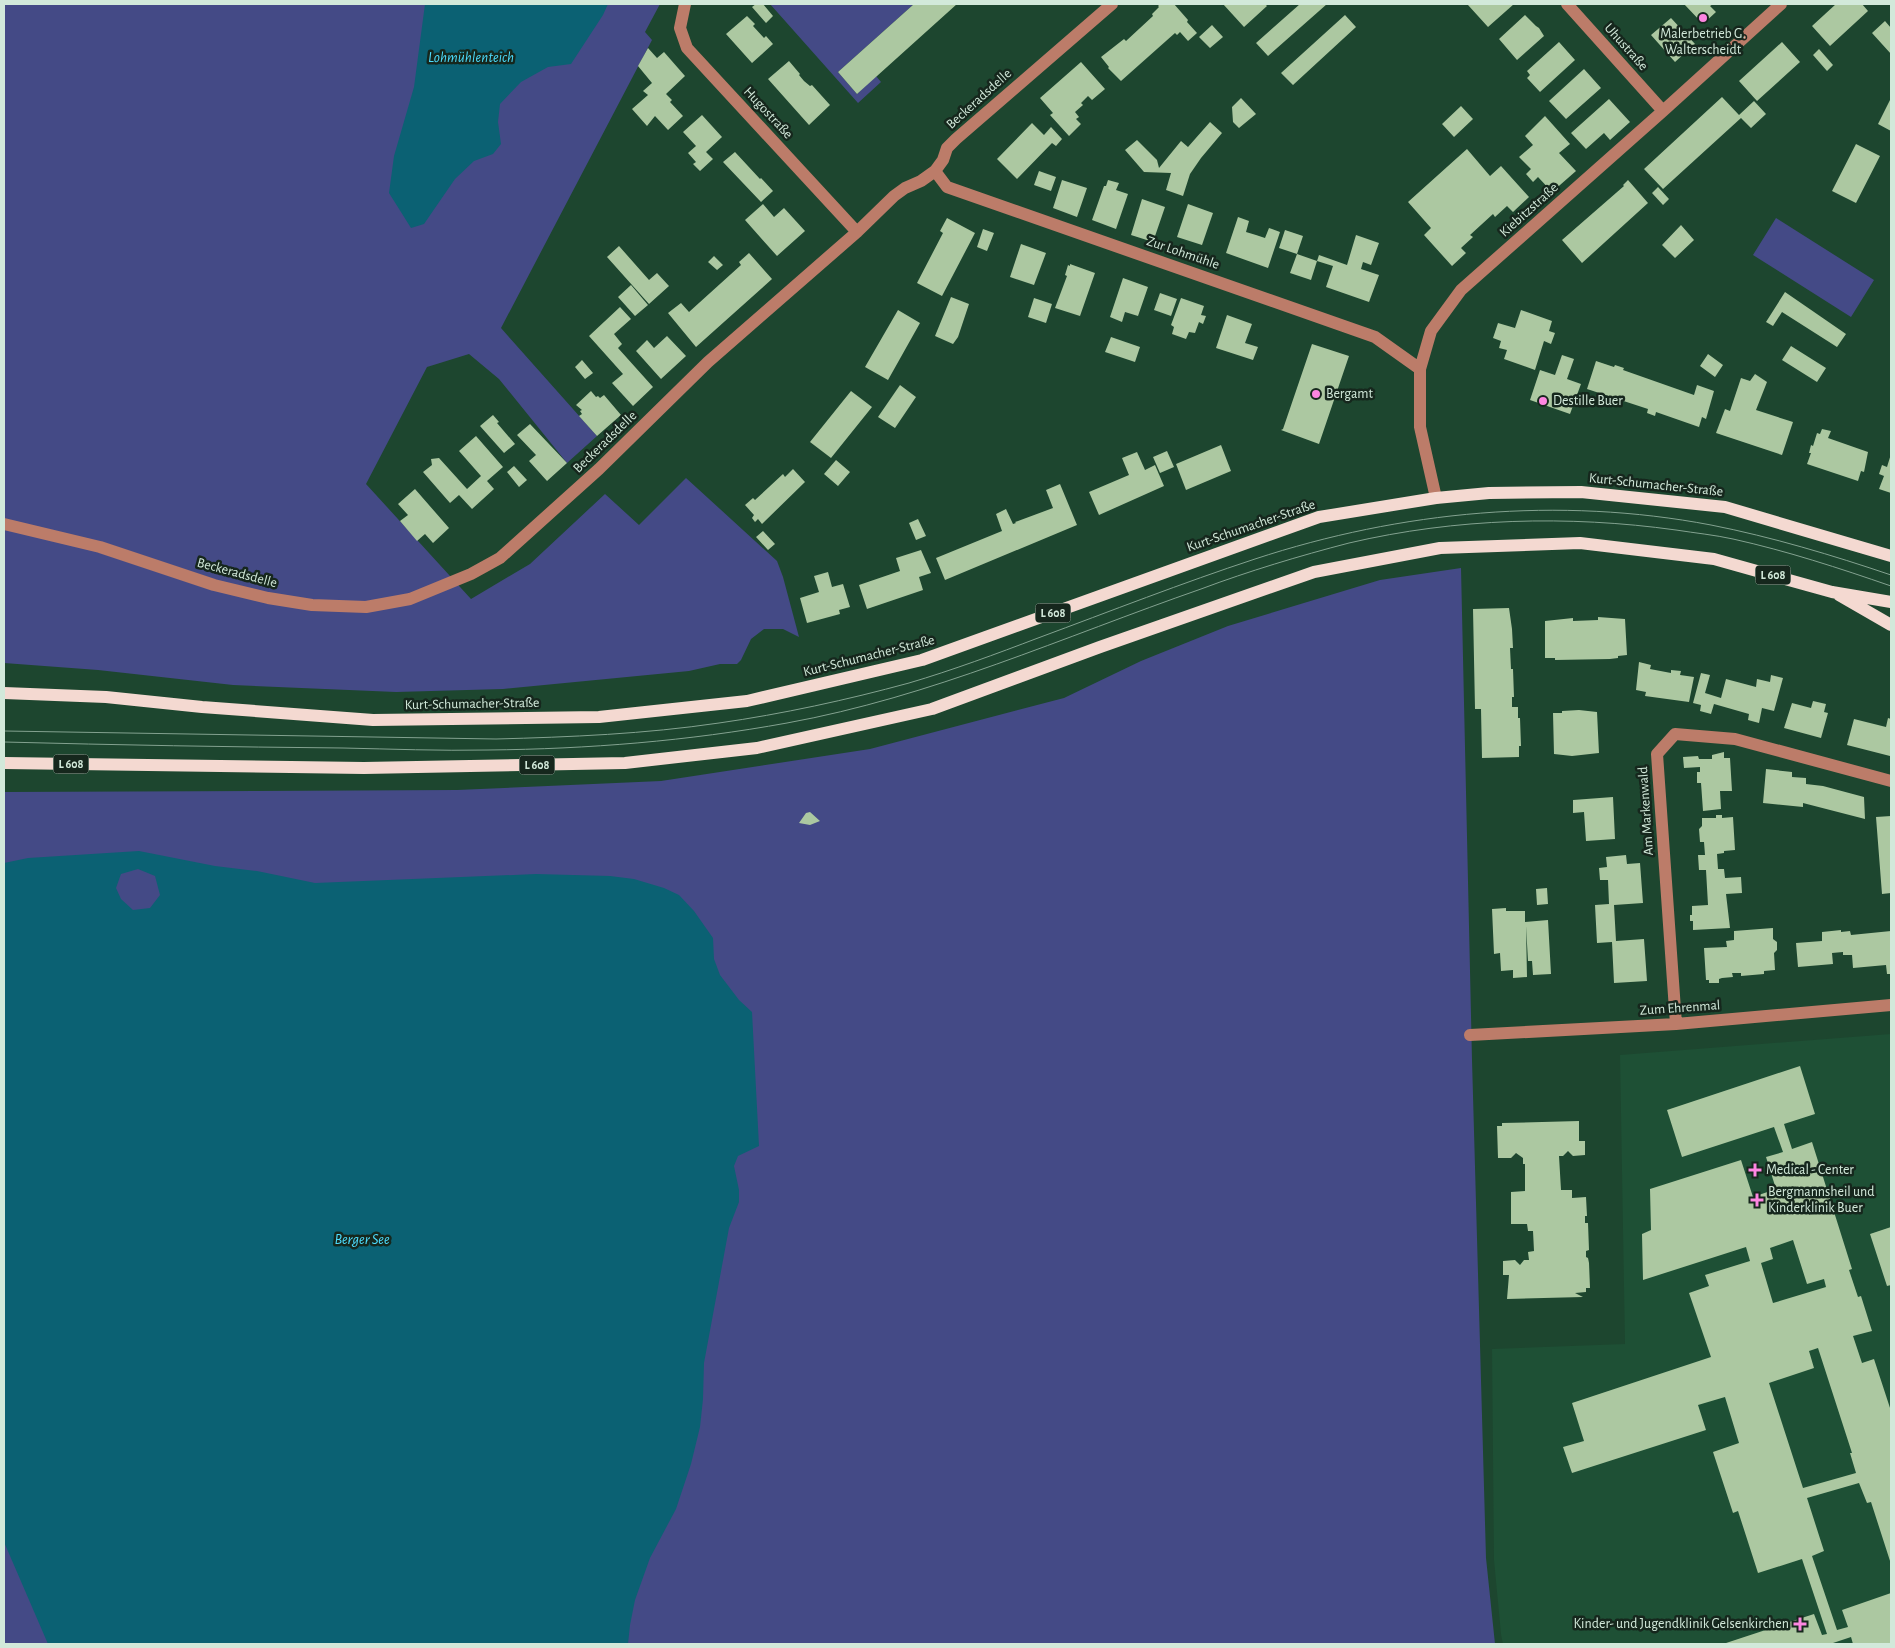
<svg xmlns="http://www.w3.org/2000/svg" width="1895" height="1648" font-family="'Alegreya Sans',sans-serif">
  <rect width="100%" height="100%" fill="#1d462f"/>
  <!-- built -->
  <path fill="#1e5035" d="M1891,1034V1644H1503L1501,1634L1494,1560L1492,1349L1625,1344L1620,1055Z"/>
  <!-- green -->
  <path fill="#444a86" d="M4,4H660L645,32L652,40L501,328L597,436L567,463L499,379L469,354L427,367L366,484L471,599L530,564L605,494L639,525L686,478L777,561L783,577L799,637L783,629H764L751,639L741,660L737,664H720L689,671L503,689L396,692L233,685L98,670L4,663Z
    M770,4H914L838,72L857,94L876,76L881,82L858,103Z
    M1776,218L1874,280L1851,317L1753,255Z
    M1461,568L1472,1060L1486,1558L1495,1644H4V792L457,790L661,781L870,749L1064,698L1141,661L1228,626L1380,580Z"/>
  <!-- water -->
  <path fill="#0b6173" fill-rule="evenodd" d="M425,4H608L603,15L571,64L548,67L521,82L500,104L498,122L501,144L493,154L474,161L455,179L424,224L411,228L389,193L394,156L414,87Z
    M139,851L215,866L257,871L315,883L536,874L610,876L634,879L664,888L679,895L694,911L713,938L714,959L720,975L739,1000L752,1012L759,1146L738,1156L734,1166L739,1190V1202L729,1228L704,1363L703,1399L700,1427L691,1464L676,1509L650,1558L635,1600L630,1625L628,1644H48L4,1542V863L28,858ZM138,869L155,876L160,895L150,908L133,910L121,899L116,888L121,874Z"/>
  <!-- building -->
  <path fill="#acc8a1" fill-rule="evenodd" d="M756,4H763L773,16L766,23L752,7Z
    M914,4H957L857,94L838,72Z
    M1160,4H1174L1188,20L1187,22L1197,33L1188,41L1180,32L1177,35L1175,33L1121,81L1108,68L1109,67L1101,57L1124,39L1126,41L1153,16L1152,14L1159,7L1158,6Z
    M1223,4H1265L1267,6L1244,27Z
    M1300,4H1327L1268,56L1256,43Z
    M1470,4H1514L1488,27L1468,5Z
    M1684,4H1713L1710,6L1716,12L1703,24Z
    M1836,4H1862L1868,11L1830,46L1812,26Z
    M1345,15L1356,27L1293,85L1281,73Z
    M1525,15L1536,26L1539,28L1544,36L1517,60L1499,39Z
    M747,16L755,24L753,26L764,38L766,36L773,44L752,63L726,34Z
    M1671,18L1695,44L1675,62L1651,35Z
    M1885,21L1891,28V54L1872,33Z
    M1212,25L1223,37L1210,48L1199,37Z
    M1559,42L1575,60L1540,92L1527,78L1530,75L1527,71Z
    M1782,42L1800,62L1757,101L1739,81Z
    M648,48L657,58L664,52L685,76L666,94L672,100L670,102L683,116L668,130L655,116L647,126L632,109L648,95L643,91L652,83L638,66Z
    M1819,49L1833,65L1827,71L1813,55Z
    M789,61L800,74L799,75L804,81L810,86L812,85L830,105L809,125L768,79Z
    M1081,62L1105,89L1092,100L1088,96L1081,103L1083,105L1075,112L1079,117L1076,119L1081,124L1069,136L1050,115L1053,113L1040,98Z
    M1584,69L1601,88L1566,119L1549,101Z
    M1722,97L1739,115L1754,101L1766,114L1751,128L1741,118L1663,189L1644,169Z
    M1241,98L1256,114L1239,128L1233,122L1232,107Z
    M1891,98V131L1878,124Z
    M1609,99L1630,122L1610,140L1604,133L1586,149L1571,133Z
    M1461,106L1473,119L1454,137L1442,124Z
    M702,115L722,137L706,152L713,159L700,171L693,164L696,162L688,153L696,146L683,132Z
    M1545,116L1570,144L1559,153L1576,171L1552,192L1538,177L1533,182L1526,174L1531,169L1519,157L1533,145L1525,136Z
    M1210,122L1222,133L1201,158L1190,174L1183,196L1166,190L1171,173L1144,172L1125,150L1137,140L1157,160L1159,168L1181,141L1188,147Z
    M1032,123L1044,135L1051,127L1062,139L1056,146L1052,143L1017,179L997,159Z
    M1856,144L1880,156L1856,203L1832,191Z
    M1467,149L1490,176L1501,166L1529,197L1513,212L1507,206L1495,217L1493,214L1470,235L1473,237L1461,248L1466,253L1452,266L1424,235L1431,228L1408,202Z
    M735,152L760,179L761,178L773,191L761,202L723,162Z
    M1039,171L1056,177L1051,191L1034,185Z
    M1062,180L1087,188L1077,217L1053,208Z
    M1108,180L1119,183L1116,190L1128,194L1116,229L1092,220L1104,186H1106Z
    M1628,180L1648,203L1582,263L1562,240L1624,186L1623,185Z
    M1658,187L1669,199L1663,205L1652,193Z
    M1142,199L1165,207L1153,242L1131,235Z
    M763,204L774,217L784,208L805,231L777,256L745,220Z
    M1188,204L1213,213L1202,245L1177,237Z
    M1238,217L1249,221L1246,232L1256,235L1265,238L1269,228L1280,232L1268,268L1226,253Z
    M947,218L975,233L942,296L917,283L943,233L940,231Z
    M1681,225L1694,240L1675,258L1662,245Z
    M983,229L994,233L987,251L977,247Z
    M1285,230L1303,236L1297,254L1317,261L1311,280L1290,273L1297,254L1279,248Z
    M1356,235L1379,243L1371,265L1363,262L1361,269L1379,275L1369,302L1326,287L1333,266L1317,261L1319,255L1347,265Z
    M1021,244L1046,253L1034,285L1010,277Z
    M619,246L649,280L657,273L669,286L649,304L607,257Z
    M749,253L772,279L696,347L668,313L681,303L689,312L741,265L739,262Z
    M714,256L723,265L717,270L708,262Z
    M1070,264L1095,273L1080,316L1055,308L1067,276L1065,275L1068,265L1070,266Z
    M1123,278L1148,287L1138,316L1125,312L1122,322L1110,317Z
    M631,285L648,305L635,316L618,297Z
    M1785,292L1846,334L1837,347L1782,312L1773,326L1766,322Z
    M1160,293L1177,299L1171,316L1154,310Z
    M951,297L969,304L958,337L953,344L935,336Z
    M1034,298L1052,304L1046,323L1028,317Z
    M1181,298L1204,306L1201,315L1206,316L1203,324L1199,322L1195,333L1189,332L1186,339L1172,334L1174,327L1171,325Z
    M620,307L631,319L614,334L622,344L618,348L653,387L633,406L612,383L623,374L589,336Z
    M898,310L920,323L888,380L865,367Z
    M1521,310L1552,321L1549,331L1555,333L1551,344L1544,341L1535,370L1504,359L1507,350L1499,348L1501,341L1493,338L1498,323L1515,328Z
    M1227,315L1252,324L1245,343L1258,347L1253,360L1216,348Z
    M667,336L686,356L661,379L636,351L647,340L654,348Z
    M1111,337L1140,347L1135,362L1105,352Z
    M1312,344L1349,356L1319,444L1281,430L1283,429Z
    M1791,346L1826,368L1817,382L1782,360Z
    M1708,354L1723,365L1715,377L1700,366Z
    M1562,355L1574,359L1567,379L1581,384L1570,414L1530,400L1540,370L1555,375Z
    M582,360L593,373L585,379L575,367Z
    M1596,361L1614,367L1615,365L1624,368L1623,370L1694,395L1697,385L1714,391L1706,419L1702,417L1699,427L1656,412L1655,416L1647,413L1648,409L1587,389Z
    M1755,374L1767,382L1756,410L1793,422L1782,455L1716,433L1725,409L1730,411L1741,378L1750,381Z
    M900,385L916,397L895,428L878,417Z
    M591,391L596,397L598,396L600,398L604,395L621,415L597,436L579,416L582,414L580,411L582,410L576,405Z
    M851,391L872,407L831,458L810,442Z
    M493,415L499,422L497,423L515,444L504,453L480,426Z
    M530,424L567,463L547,481L529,461L536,455L517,435Z
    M1822,429L1831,431L1828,438L1868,452L1864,472L1861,471L1858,481L1807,464L1811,453H1809L1811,445L1813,446L1817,433L1820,434Z
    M476,436L503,467L487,481L494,489L472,509L459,495L450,503L423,472L432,465L431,459L439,458L467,489L481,476L459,451Z
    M1221,445L1231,471L1186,490L1176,464Z
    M1167,451L1174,467L1160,473L1153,457Z
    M1137,452L1145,470L1155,465L1164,486L1099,515L1089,492L1129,475L1122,458Z
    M1891,454V493L1879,489L1884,476L1879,474L1882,465L1887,467Z
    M836,460L850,472L838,486L824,474Z
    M514,466L527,480L519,487L507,472Z
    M793,469L805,482L762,524L758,519L755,522L752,518L754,515L745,505L753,498L755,500L783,474L785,477Z
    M1060,484L1077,525L945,580L936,558L1002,531L996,514L1006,509L1013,524L1016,523L1015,522L1053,508L1046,490Z
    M415,489L449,528L433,543L425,534L417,541L400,521L408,515L398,504Z
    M918,519L926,536L916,540L909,523Z
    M763,531L775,544L768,550L756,537Z
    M921,550L931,573L919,577L923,590L867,609L859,585L900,571L896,558Z
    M828,572L832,587L843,584L850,607L839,610L840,614L807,623L800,598L819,592L814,576Z
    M1509,608L1512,629L1513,648H1510L1511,669H1513L1514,697H1512V707H1518V718H1520L1521,746H1519V757L1482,758L1481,709H1475L1473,609Z
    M1598,617L1625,619L1627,655L1618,656V658L1610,659L1555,660V658H1545V621L1573,618V621L1598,620Z
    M1639,662L1651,665L1650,669L1671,673V670L1681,671L1680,675L1694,677L1689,702L1645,696L1646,692L1636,690Z
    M1701,673L1710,675L1705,693L1721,698L1726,679L1756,687L1757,679L1770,682L1771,675L1783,678L1774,711L1762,708L1759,723L1748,720L1749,714L1714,704L1711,714L1700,711L1701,705L1693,703Z
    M1813,701L1826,704L1824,712L1828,713L1821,738L1784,728L1792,703L1811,708Z
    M1579,710L1597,712L1599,753L1572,756L1554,754L1553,713H1562V711Z
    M1888,718L1891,719L1890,756L1847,745L1854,719L1886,727Z
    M1724,752V758H1730L1732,791H1720L1721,809L1703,811L1701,783H1697V772H1700V767L1684,768L1683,757L1698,756L1699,759H1712V755Z
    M1766,769L1792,772V777L1806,778V784L1823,786L1864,797L1865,819L1803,803V807L1763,803Z
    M1613,797L1615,839L1586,841L1584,812L1573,813V800Z
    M810,812L820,821L810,825L799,823L806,813Z
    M1716,815H1722V818L1733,817L1735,850L1724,851V853L1717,854L1718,869H1724L1725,878L1741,877L1742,893L1726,894L1730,928L1693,930V921H1690V915H1692V906L1708,905L1706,870H1699L1698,855H1705L1704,842H1700L1699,829L1702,826V818H1716Z
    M1891,816V893L1882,894L1876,817Z
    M1626,855L1627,864L1640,863L1643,903L1614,905L1616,941L1644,939L1647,981L1614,983L1612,942L1597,943L1595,905L1609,904L1608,880H1600L1599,868L1607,867L1606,857Z
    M1547,888L1548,904L1537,905L1536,889Z
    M1506,908V911H1525V922L1548,920L1551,974L1533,975L1532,961H1528L1526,926L1527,977L1513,978V970L1501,971L1500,953L1494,954L1492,909Z
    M1773,928V939L1777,942V950L1774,953L1775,970L1764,971V974L1741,976V973H1732L1733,977L1722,978L1719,979V983H1709V980H1706L1704,948L1727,947L1726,941L1734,940V931Z
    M1841,930V932L1850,931L1851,935L1891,931V974H1887L1886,965L1853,968L1852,955H1843V952L1832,953L1833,964L1798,967L1796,943L1822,941V932Z
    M1800,1066L1815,1114L1784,1124L1792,1149L1812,1142L1852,1269L1849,1270L1858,1297L1861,1296L1872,1331L1853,1336L1862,1363L1874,1359L1891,1411V1564L1871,1502L1867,1503L1859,1483L1807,1498L1824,1551L1812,1556L1837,1630L1848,1627L1842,1610L1891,1593V1644H1853L1851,1637L1830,1644H1723L1814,1614L1822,1635L1827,1634L1802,1559L1758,1573L1738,1511L1733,1513L1713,1452L1739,1443L1725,1397L1698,1405L1706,1430L1572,1473L1563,1447L1584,1441L1572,1403L1711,1357L1689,1293L1709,1286L1705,1275L1750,1261L1746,1247L1643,1280L1642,1234L1651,1230L1650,1189L1741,1160L1753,1197L1776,1189L1766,1157L1783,1152L1774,1127L1682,1157L1667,1110ZM1793,1240L1807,1284L1824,1279L1826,1287L1773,1303L1761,1263L1773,1259L1770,1248ZM1818,1348L1852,1453H1850L1856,1473L1803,1488L1769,1383L1814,1368L1809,1351Z
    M1579,1121V1141H1585V1155L1573,1156L1568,1151L1563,1156H1559L1561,1190H1572V1198L1586,1197L1587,1216H1585V1223H1588L1589,1250L1586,1251V1257L1588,1258L1589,1263L1590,1288H1586V1292L1575,1293L1583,1297L1507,1299L1509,1275H1503V1261L1515,1260L1520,1265L1524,1260H1529L1528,1252L1534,1251L1533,1231H1528L1527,1224H1511V1192L1525,1191V1164H1523V1158L1516,1153L1511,1158H1498L1497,1126H1502V1123Z
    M1891,1227V1285L1887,1286L1870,1234Z"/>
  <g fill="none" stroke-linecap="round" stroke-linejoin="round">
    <!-- minor -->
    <path stroke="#bc7c69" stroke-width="12" d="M685,4L680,28L687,48L857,232
      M1567,4L1663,111
      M935,171L947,187L1375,337L1420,369
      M1436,498L1420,427V369L1431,331L1461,290L1663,111L1781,4
      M4,524L100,547L214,585L268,598L312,605L366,607L410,599L471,574L500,558L599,469L708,362L857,232L894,196L905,188L921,181L935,171L943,160L947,148L956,139L1112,4
      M1676,1024L1657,754L1675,734L1735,739L1891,781
      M1470,1035L1676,1024L1891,1005"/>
    <!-- major -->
    <path stroke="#f4d9d1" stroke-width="12" d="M1839,595L1891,625
      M4,693L106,697L202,707L373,720L599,717L747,701L922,660L1319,517L1436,498L1489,493L1581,492L1725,507L1891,556
      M4,763L364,768L625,763L757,748L932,709L1100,647L1314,572L1440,548L1580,543L1714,559L1832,592L1891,602"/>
    <!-- tram -->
    <path stroke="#83a290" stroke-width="1" d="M4,731L496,739C570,737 645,734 719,723C782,714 847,700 909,683C953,670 996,654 1038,638C1111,611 1182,583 1255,559C1401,511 1559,496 1711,525C1772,537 1832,555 1891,575
      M4,742C117,745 230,747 343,748C391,749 440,751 488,750C588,749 688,741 787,723C931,697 1063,637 1201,589C1249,571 1299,556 1349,543C1456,518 1568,515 1676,530C1695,533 1715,535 1733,539C1787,551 1839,568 1891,586"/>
  </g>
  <!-- markers -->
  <g fill="#fd86e1" stroke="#16271d" stroke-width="2">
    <circle cx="1703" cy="18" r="5"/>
    <circle cx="1316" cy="394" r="5"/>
    <circle cx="1543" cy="401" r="5"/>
    <path d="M1752.5 1162.5h5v5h5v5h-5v5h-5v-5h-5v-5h5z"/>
    <path d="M1754.5 1192.5h5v5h5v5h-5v5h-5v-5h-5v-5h5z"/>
    <path d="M1797.5 1616.5h5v5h5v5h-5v5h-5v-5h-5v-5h5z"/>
  </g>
  <g text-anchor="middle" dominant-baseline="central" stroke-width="5" stroke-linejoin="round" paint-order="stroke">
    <!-- shield labels -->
    <g fill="#16271d" stroke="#9aafa1" stroke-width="1">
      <rect x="1755.5" y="565.5" width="35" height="19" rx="4"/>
      <rect x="1035.5" y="603.5" width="35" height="19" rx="4"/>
      <rect x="53.5" y="754.5" width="35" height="19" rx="4"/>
      <rect x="519.5" y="755.5" width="35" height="19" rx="4"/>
    </g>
    <g font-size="12" font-weight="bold" fill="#d2e9da">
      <text x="1773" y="575">L 608</text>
      <text x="1053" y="613">L 608</text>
      <text x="71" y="764">L 608</text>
      <text x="537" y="765">L 608</text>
    </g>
    <!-- poi labels -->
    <g font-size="14" fill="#d2e9da" stroke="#16271d" text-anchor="start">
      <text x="1703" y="34" text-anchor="middle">Malerbetrieb G.<tspan x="1703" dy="16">Walterscheidt</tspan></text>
      <text x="1326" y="394">Bergamt</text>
      <text x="1553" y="401">Destille Buer</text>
      <text x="1766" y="1170">Medical - Center</text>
      <text x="1768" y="1192">Bergmannsheil und<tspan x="1768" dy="16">Kinderklinik Buer</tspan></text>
      <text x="1789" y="1624" text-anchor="end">Kinder- und Jugendklinik Gelsenkirchen</text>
    </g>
    <!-- street labels -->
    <g font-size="14" fill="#d2e9da" stroke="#16271d">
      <text transform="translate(1626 47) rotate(48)">Uhustraße</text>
      <text transform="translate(979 99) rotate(-42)">Beckeradsdelle</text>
      <text transform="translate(768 113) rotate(47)">Hugostraße</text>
      <text transform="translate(1529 210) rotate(-42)">Kiebitzstraße</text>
      <text transform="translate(1183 253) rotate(19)">Zur Lohmühle</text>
      <text transform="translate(605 442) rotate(-44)">Beckeradsdelle</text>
      <text transform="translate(1656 485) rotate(6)">Kurt-Schumacher-Straße</text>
      <text transform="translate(1251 526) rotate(-19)">Kurt-Schumacher-Straße</text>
      <text transform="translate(237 573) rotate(15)">Beckeradsdelle</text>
      <text transform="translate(869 656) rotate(-14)">Kurt-Schumacher-Straße</text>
      <text transform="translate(472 704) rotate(-1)">Kurt-Schumacher-Straße</text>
      <text transform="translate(1646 811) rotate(-94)">Am Markenwald</text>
      <text transform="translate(1680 1008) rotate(-4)">Zum Ehrenmal</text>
    </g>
    <!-- water labels -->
    <g font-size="15" font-style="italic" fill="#4dddfe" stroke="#16271d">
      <text x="471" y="57">Lohmühlenteich</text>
      <text x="362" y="1239">Berger See</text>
    </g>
  </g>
  <!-- border -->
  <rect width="1895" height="1648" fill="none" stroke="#d2e9da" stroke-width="10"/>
</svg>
